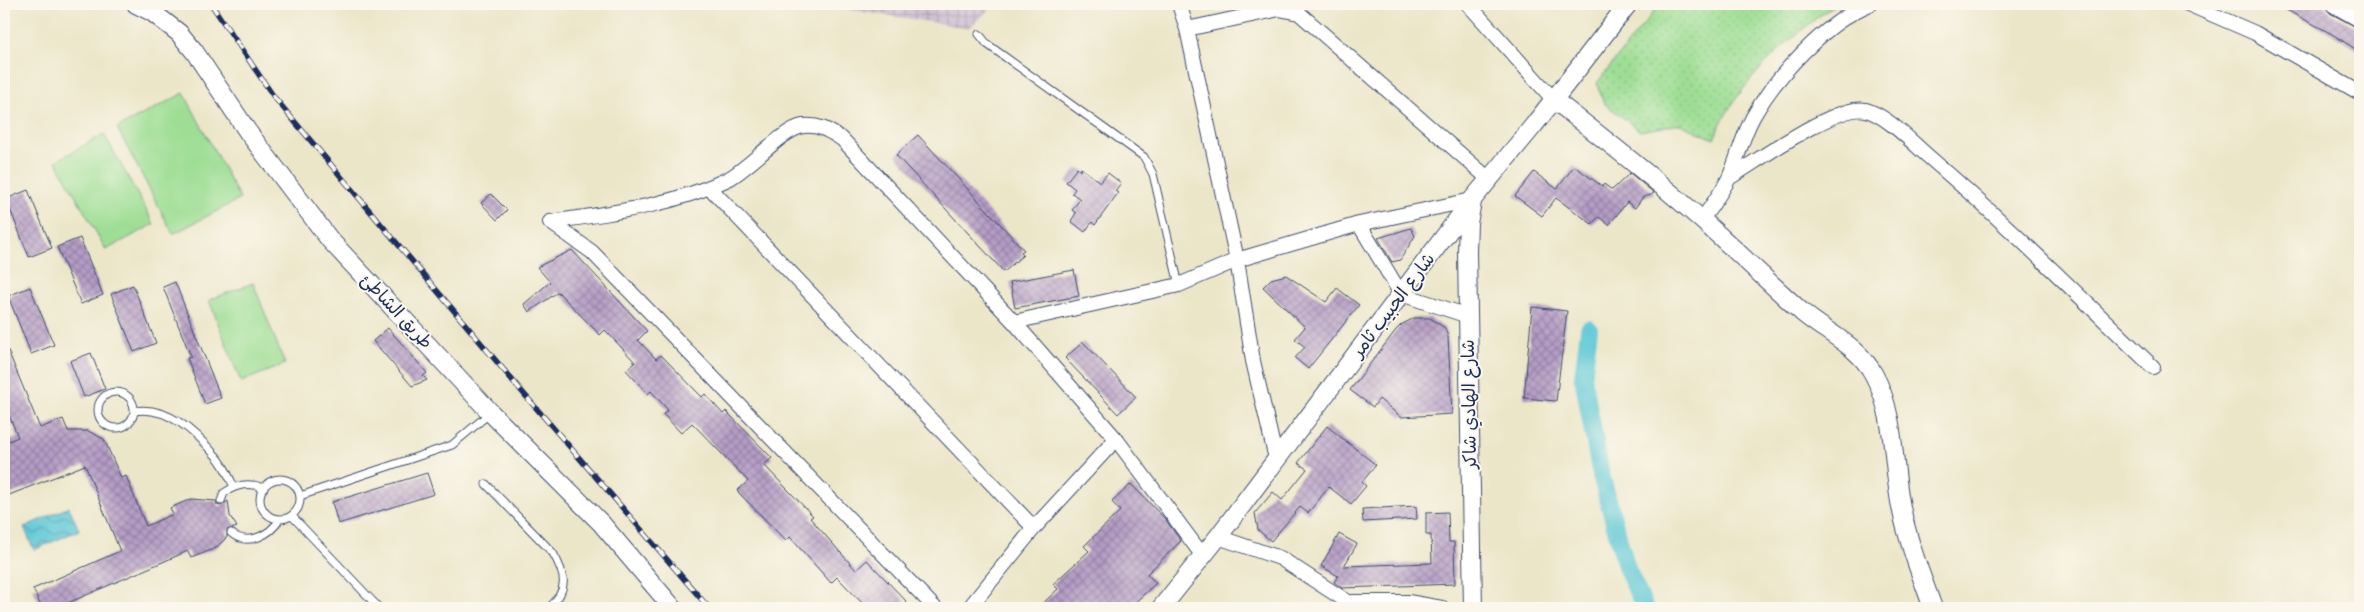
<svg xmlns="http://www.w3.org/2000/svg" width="2364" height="612" font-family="Sriracha,'Playpen Sans Arabic',sans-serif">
  <defs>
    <pattern id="industrial-grid" width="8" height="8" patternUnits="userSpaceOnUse" patternTransform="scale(1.25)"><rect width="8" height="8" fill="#cebed1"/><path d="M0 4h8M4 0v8" fill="none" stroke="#a69bad"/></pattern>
    <pattern id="grass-dots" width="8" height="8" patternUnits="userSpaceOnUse" patternTransform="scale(1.25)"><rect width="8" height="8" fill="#9ede94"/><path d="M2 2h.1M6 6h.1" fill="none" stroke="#88bf82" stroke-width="1.8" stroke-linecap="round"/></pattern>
    <pattern id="water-waves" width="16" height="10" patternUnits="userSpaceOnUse" patternTransform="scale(1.25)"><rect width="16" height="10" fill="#5cc7d6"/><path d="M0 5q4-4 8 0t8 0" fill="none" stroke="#4ba2b1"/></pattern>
    <pattern id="building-cross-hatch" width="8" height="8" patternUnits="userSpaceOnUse" patternTransform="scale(1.25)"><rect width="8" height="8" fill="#b59cc5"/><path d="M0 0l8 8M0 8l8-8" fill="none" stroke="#9280a3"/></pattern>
  </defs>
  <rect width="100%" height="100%" fill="#fbf7ec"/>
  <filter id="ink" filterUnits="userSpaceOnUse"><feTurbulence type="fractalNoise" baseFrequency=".02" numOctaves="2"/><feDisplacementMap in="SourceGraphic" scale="10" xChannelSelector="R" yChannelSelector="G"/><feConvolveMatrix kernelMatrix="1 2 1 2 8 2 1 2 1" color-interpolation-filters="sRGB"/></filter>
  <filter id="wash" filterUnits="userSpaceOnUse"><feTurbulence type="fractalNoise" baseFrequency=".0096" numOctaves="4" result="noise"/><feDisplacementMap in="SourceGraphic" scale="20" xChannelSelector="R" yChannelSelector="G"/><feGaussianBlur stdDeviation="1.12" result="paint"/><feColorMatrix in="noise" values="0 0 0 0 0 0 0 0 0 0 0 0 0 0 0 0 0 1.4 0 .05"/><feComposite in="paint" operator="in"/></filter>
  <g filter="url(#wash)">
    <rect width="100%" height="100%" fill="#ece6c9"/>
    <!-- industrial -->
    <path fill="url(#industrial-grid)" d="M812,4H995L969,28Z"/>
    <!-- grass -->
    <path fill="url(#grass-dots)" stroke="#5c8679" d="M1660,4H1836C1791,35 1734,86 1714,139L1680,124L1640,131L1604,103L1597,83Z"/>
    <!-- garden -->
    <path fill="#9ede94" stroke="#5c8679" d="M184,93L240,199L173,234L117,128Z
      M104,134L154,224L106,250L56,161Z
      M253,283L285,364L241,382L209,300Z"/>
    <!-- water -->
    <path fill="url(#water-waves)" stroke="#3c7b9a" d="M69,507L79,530L34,550L24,527Z"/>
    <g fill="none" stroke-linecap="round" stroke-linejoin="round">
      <!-- canal -->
      <path stroke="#5cc7d6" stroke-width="18" d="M1589,329L1583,377L1601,475L1627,569L1645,608"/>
    </g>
    <g id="blocks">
      <!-- building -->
      <path fill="url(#building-cross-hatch)" d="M2275,4H2320L2325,6L2330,13L2360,29V52L2332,34Z
        M918,135L1024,250L1021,252L1023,255L1004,272L896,155Z
        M1574,166L1602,186L1604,184L1612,190L1630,173L1654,193L1651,195L1643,197L1635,208L1627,202L1609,225L1599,217L1592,224L1556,198L1542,216L1515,196L1534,172L1557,189Z
        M1077,168L1080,171L1081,168L1100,182L1108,173L1121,183L1115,191L1118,193L1095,225L1092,222L1085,232L1071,221L1076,213L1072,210L1080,199L1072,193L1075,189L1066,182Z
        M28,190L52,248L29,257L6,199Z
        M491,194L507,210L497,220L481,203Z
        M1411,228L1415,236L1400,260L1392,262L1378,238Z
        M80,238L103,295L81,304L57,247Z
        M572,250L647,331L638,340L656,359L661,355L702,397L705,394L723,414L726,411L772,458L764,465L813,516L810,518L856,570L867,560L906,601L899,608H867L837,577L831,583L790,537L786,541L737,491L748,481L692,423L681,433L663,414L668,410L651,391L648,394L626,370L635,362L605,330L600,335L558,292L529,312L524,304L550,282L537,267Z
        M1074,270L1079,296L1015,308L1010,282Z
        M1286,275L1326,302L1337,288L1359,305L1308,369L1295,358L1305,347L1295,339L1305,327L1263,287L1271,279Z
        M175,282L221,398L205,404L187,358L191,357L163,287Z
        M133,285L156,343L134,352L111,294Z
        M30,287L54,345L31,354L8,296Z
        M1532,307L1567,311L1556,401L1524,398Z
        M1414,318H1430L1445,328L1448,337L1452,414L1401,417L1379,399L1373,407L1350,390L1396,330L1401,325Z
        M388,328L427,373L423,376L427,380L412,386L373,341Z
        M4,341L40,428L63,419L68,431H88L104,439L121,478L126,476L146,526L173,514L170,508L191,499L216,501L217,505L221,506L228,501L230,516L237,527L227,530V537L216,548L191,558L188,551L68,603L70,608H42L33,589L120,551L85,465L4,497V443L18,437L4,403Z
        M1083,342L1136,397L1118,414L1065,358Z
        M91,353L105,389L84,397L70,361Z
        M1327,426L1376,465L1362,482L1366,486L1351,504L1329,487L1308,513L1300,507L1271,541L1258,530L1255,513L1273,492L1282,500L1307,469L1298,463Z
        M427,473L434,494L338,524L332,502Z
        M1131,484L1166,520L1181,541L1147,574L1156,583L1129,608H1038L1058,589L1053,584L1089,551L1084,546L1120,511L1112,502Z
        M1416,506L1417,519L1363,522L1362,509Z
        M1448,512L1449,542H1454L1455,584L1342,588L1334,582L1338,576L1321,566L1339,534L1357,544L1344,566L1432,563L1431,535H1426V513Z"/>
    </g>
  </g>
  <g filter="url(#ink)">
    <use href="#blocks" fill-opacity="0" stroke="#3a4a6e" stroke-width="1"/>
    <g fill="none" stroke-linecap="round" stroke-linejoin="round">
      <defs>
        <path id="service" d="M948,4H953
          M979,34L987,44L1144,157L1153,174L1179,285
          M98 410a18 18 0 1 1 36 0a18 18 0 1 1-36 0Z
          M134,411C167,405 195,432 216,456C224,464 229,477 234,487
          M260 499a20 20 0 1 1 40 0a20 20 0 1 1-40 0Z
          M486,484L553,553C566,576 569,589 549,608
          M300,496L452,445L490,413
          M221,501L224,493C237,484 249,482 264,488
          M292,516L379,608
          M231,533C248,547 270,535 280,519"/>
        <path id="minor" d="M1179,4L1187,29L1237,260L1253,361L1276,459
          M1468,4L1553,99
          M2188,4L2255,33L2360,93
          M1187,29L1279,9L1299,13L1490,180
          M1729,178C1756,162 1837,103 1866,110C1886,115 1914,144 1929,157C2007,224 2079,296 2153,367
          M709,187L1034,528
          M1702,220C1711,206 1722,192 1729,178C1738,158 1742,137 1753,117C1775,77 1827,21 1870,4
          M550,222C611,213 672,206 728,179C748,169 783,129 803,126C819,124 829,131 842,139L1014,322L1116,439L1203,556
          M550,222L592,252L935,608
          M1359,224L1401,294L1468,316
          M1014,322L1179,285L1237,260L1359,224L1472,200
          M1218,537L1280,558L1348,602H1408L1442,608
          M969,608L1034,528L1116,439"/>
        <path id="tertiary" d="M136,4L152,12L179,33L194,51L248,132L330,240L491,413L601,523L673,608
          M2335,4L2360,18
          M1553,99C1604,139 1655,178 1703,221C1737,251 1769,283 1803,313C1827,333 1859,346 1874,375C1896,416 1892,463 1901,507C1908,542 1921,575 1933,608
          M1472,202L1468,223L1467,252L1473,608
          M1161,608L1218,537L1472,200L1534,125L1628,4"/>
      </defs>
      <!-- service casing -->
      <use href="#service" stroke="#3a4a6e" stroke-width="9"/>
      <!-- minor casing -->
      <use href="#minor" stroke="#3a4a6e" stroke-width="16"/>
      <!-- tertiary casing -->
      <use href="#tertiary" stroke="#3a4a6e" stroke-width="20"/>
      <!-- service -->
      <use href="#service" stroke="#fff" stroke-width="7"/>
      <!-- minor -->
      <use href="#minor" stroke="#fff" stroke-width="14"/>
      <!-- tertiary -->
      <use href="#tertiary" stroke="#fff" stroke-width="18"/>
      <defs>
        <path id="rail" d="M211,4L274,97L524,394L709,608"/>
      </defs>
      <!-- rail casing -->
      <use href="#rail" stroke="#1b2f5e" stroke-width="5.5"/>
      <!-- rail -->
      <use href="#rail" stroke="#fbf7ec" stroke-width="4" stroke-dasharray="11" stroke-linecap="butt"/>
    </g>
  </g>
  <g text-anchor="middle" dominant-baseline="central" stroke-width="4" stroke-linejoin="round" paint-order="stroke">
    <!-- street labels -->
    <g font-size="18" fill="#1b2f5e" stroke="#fbf7ec">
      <text transform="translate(1393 305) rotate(-53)">شارع الحبيب ثامر</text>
      <text transform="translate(397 311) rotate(47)">طريق الشاطئ</text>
      <text transform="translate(1469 404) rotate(-91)">شارع الهادي شاكر</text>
    </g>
  </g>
  <!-- margin -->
  <rect width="2364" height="612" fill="none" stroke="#fbf7ec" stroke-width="20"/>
</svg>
